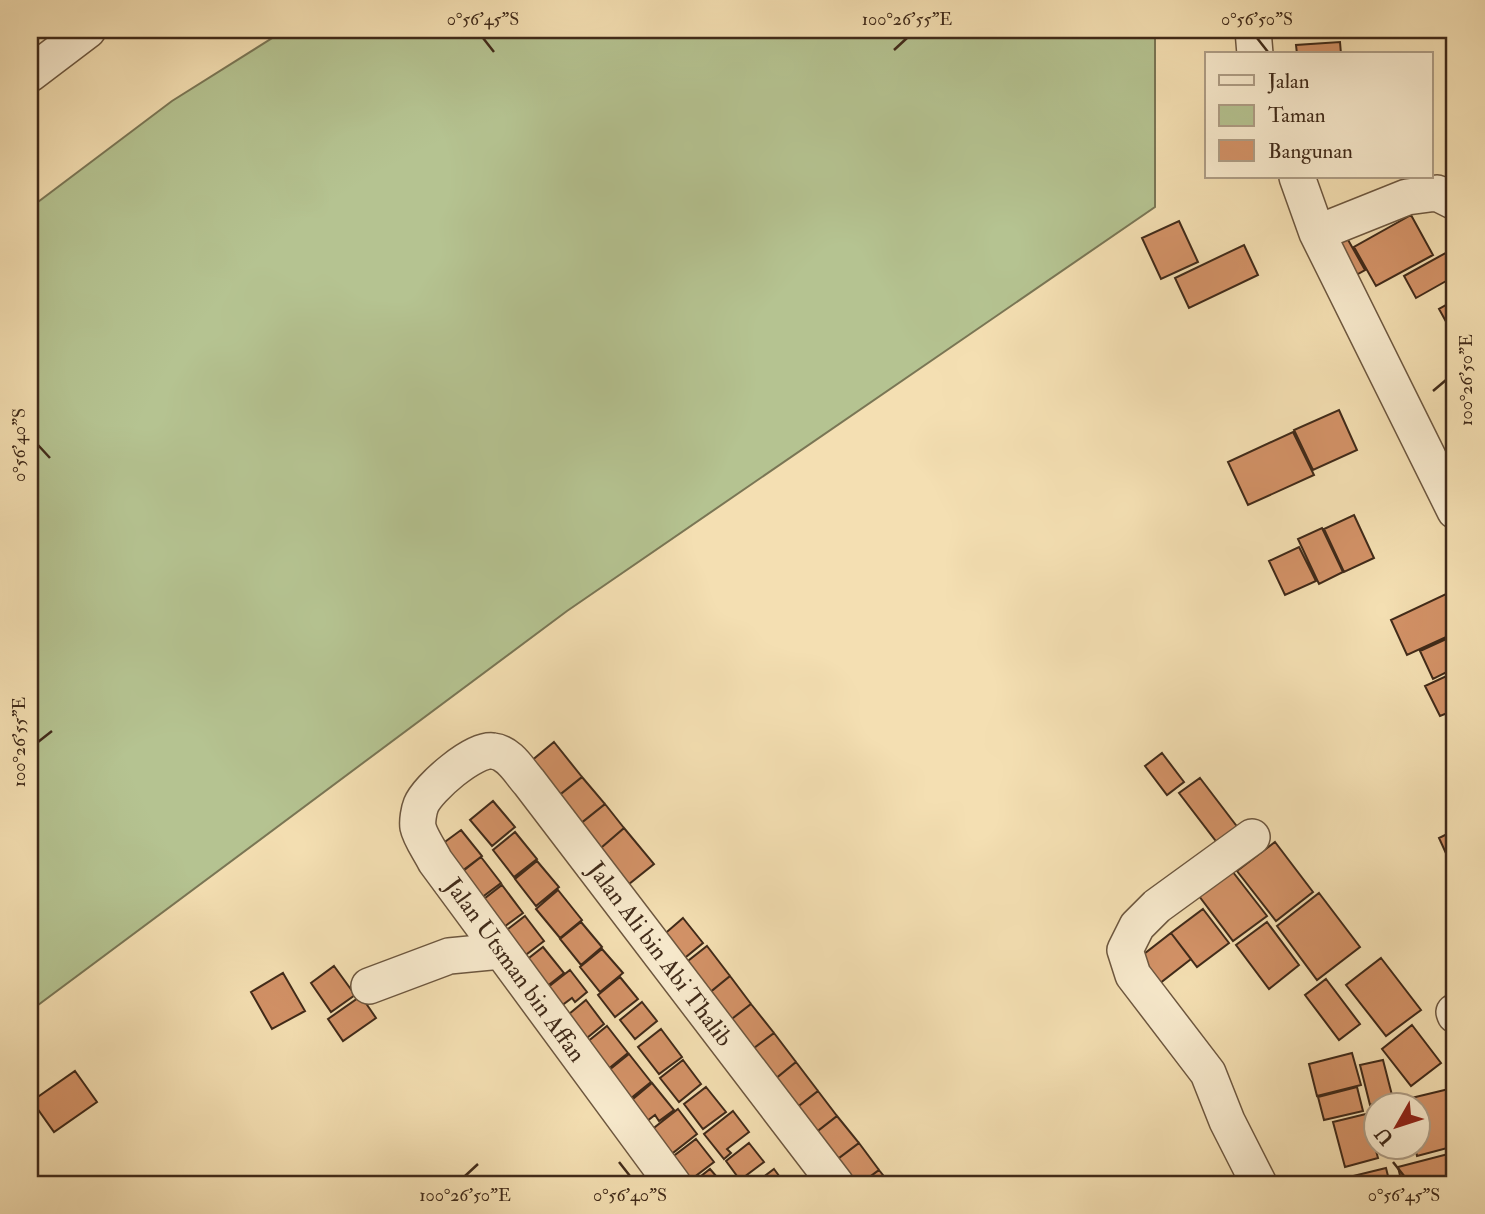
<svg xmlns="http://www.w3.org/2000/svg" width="1485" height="1214" font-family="'IM FELL Double Pica',serif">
  <rect width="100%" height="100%" fill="#f4dfb2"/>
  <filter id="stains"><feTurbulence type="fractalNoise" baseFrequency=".00286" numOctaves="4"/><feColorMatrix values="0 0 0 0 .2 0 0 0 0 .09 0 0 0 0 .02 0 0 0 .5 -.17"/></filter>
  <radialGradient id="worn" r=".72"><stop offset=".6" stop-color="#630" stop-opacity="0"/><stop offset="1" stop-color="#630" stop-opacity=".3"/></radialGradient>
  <!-- green -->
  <path fill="#b5c391" stroke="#7a7655" stroke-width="2" d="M285,30H1155V207L567,611L30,1011V208L172,101Z"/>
  <!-- building -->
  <path fill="#d39267" stroke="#402a19" stroke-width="2" d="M1340,42L1341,54H1297L1296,45Z
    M1411,215L1433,255L1376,286L1354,247Z
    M1179,221L1198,262L1161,279L1142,238Z
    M1347,238L1365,270L1349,279L1331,247Z
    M1244,245L1258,275L1189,308L1175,278Z
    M1451,250L1455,257V276L1416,298L1404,276Z
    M1455,300V338L1439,309Z
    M1339,410L1357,450L1313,470L1294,430Z
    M1293,432L1314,475L1248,505L1228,462Z
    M1354,515L1374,558L1344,572L1324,529Z
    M1322,528L1343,572L1319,584L1298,539Z
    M1299,547L1316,581L1285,595L1269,561Z
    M1446,594L1455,614V633L1407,655L1391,620Z
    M1455,635V668L1433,679L1420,651Z
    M1455,672V710L1440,716L1425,686Z
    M554,742L582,777L552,801L524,767Z
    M1162,753L1184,782L1167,795L1145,766Z
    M582,777L605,804L575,828L552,801Z
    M1200,778L1242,833L1222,849L1179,793Z
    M493,801L515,827L492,846L470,820Z
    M605,804L624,828L595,853L575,828Z
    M624,828L654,864L624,888L595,853Z
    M461,830L482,856L458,874L438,847Z
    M1455,830V873L1439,838Z
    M515,832L537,859L514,877L493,850Z
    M1275,842L1313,892L1276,921L1237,871Z
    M481,857L501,883L477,901L458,875Z
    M537,861L559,887L536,906L515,879Z
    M1229,867L1267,916L1233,941L1196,892Z
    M502,885L523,913L500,930L480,902Z
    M558,890L582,920L560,938L536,909Z
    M1319,893L1360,947L1317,980L1277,926Z
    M1203,909L1229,943L1197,967L1171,933Z
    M525,916L544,941L523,957L504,932Z
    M683,918L703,943L681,961L661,937Z
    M581,922L602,947L581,965L560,939Z
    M1267,922L1299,965L1269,989L1236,945Z
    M1171,933L1191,959L1155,987L1135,961Z
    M707,946L730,976L703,998L679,968Z
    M543,947L564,973L541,991L520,965Z
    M602,949L623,973L600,992L580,967Z
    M1381,958L1421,1010L1386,1036L1346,985Z
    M334,966L355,995L331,1012L311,983Z
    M570,970L587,992L575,1002L572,998L561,1006L547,988Z
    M283,973L305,1011L272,1029L251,992Z
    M730,976L751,1004L724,1025L703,998Z
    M620,977L638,999L615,1017L598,995Z
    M1326,979L1360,1024L1339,1040L1305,995Z
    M361,996L376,1018L343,1041L328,1019Z
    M586,1000L604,1024L582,1042L563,1019Z
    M642,1002L657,1021L635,1039L620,1020Z
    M751,1004L774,1033L746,1054L724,1025Z
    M1412,1025L1441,1063L1411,1086L1382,1049Z
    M607,1026L628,1053L602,1074L581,1047Z
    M661,1029L682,1057L659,1074L638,1047Z
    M774,1033L796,1062L769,1084L746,1054Z
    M1352,1053L1361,1085L1317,1096L1309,1064Z
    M629,1054L651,1082L625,1103L603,1075Z
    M683,1060L701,1084L679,1102L660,1078Z
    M1383,1060L1393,1099L1370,1105L1360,1065Z
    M796,1062L818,1091L791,1112L769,1084Z
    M75,1071L97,1102L54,1132L32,1101Z
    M652,1083L674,1110L659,1121L655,1115L643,1124L627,1104Z
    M706,1087L726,1112L703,1129L684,1104Z
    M1357,1087L1363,1111L1324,1120L1318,1097Z
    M1453,1088L1455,1097V1146L1417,1156L1415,1148H1418V1106H1405L1403,1100Z
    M818,1091L837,1116L810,1137L791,1112Z
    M678,1109L697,1134L669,1156L650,1131Z
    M733,1111L749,1132L727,1149L731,1153L724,1159L704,1134Z
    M1366,1114L1378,1158L1345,1167L1333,1122Z
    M837,1116L859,1143L831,1164L810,1137Z
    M696,1139L714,1162L689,1181L671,1158Z
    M749,1143L764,1162L740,1180L726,1161Z
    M859,1143L879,1170L860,1184H847L831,1164Z
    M1452,1153L1455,1168V1184H1402L1398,1167Z
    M1386,1168L1390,1184H1350L1349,1177Z
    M710,1169L723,1184H691Z
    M774,1169L785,1184H754Z
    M879,1170L890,1184H860Z"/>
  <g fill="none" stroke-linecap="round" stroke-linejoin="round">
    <defs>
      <path id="minor" d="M1253,30L1255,54
        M30,74L88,30
        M1297,177L1317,233L1455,511
        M1317,233L1407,197L1437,193L1455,202
        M1252,837L1157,906L1137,926L1125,950L1133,975L1208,1073L1227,1121L1259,1184
        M369,986L449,956L501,951
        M1454,1012L1455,1015
        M673,1184L435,861C430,851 420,837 418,827C417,821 419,810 421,805C428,788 474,748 493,751C510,753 519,771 529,782L836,1184"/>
    </defs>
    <!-- minor casing -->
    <use href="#minor" stroke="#6d573f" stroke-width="38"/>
    <!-- minor -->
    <use href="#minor" stroke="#f8eacd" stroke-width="35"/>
  </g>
  <!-- ticks -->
  <path fill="none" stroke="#402a19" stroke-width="2.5" d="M483,38L494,52M1257,38L1268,52M894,50L907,38M1433,391L1446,380M38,445L50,458M38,742L52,731M619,1162L630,1176M1393,1162L1404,1176M465,1176L478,1164"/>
  <g text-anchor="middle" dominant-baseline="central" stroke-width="6" stroke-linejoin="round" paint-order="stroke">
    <!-- street labels -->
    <g font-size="24" fill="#402a19" stroke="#f8eacd">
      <text transform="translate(660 954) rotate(53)">Jalan Ali bin Abi Thalib</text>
      <text transform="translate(515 970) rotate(54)">Jalan Utsman bin Affan</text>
    </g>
  </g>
  <!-- margin -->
  <rect width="1485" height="1214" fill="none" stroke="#f4dfb2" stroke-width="77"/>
  <!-- legend -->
  <rect x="1205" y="52" width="228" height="126" fill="#f8eacd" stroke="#ae9d85" stroke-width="2"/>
  <rect x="1219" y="75" width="35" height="10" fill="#f8eacd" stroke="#ae9d85" stroke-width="2"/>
  <text x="1268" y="88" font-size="21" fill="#402a19">Jalan</text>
  <rect x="1219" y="105" width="35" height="21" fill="#b5c391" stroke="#ae9d85" stroke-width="2"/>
  <text x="1268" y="122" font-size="21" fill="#402a19">Taman</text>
  <rect x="1219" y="140" width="35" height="21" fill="#d39267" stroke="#ae9d85" stroke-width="2"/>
  <text x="1268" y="158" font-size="21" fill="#402a19">Bangunan</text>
  <!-- north arrow -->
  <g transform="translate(1397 1126) rotate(231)"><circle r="33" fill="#f8eacd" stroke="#ae9d85" stroke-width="2"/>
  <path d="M0-5L12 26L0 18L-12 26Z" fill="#8f2418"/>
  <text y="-10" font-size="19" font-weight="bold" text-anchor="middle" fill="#402a19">U</text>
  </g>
  <rect x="38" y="38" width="1408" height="1138" fill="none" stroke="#402a19" stroke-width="2.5"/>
  <g font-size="18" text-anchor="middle" fill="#402a19">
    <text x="483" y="25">0°56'45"S</text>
    <text x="907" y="25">100°26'55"E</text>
    <text x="1257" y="25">0°56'50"S</text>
    <text transform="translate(1466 380) rotate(-90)" y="6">100°26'50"E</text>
    <text transform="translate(19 445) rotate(-90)" y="6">0°56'40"S</text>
    <text transform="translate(19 742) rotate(-90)" y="6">100°26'55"E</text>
    <text x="465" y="1201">100°26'50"E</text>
    <text x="630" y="1201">0°56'40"S</text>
    <text x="1404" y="1201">0°56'45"S</text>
  </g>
  <rect width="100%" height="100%" filter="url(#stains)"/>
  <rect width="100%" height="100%" fill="url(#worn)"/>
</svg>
